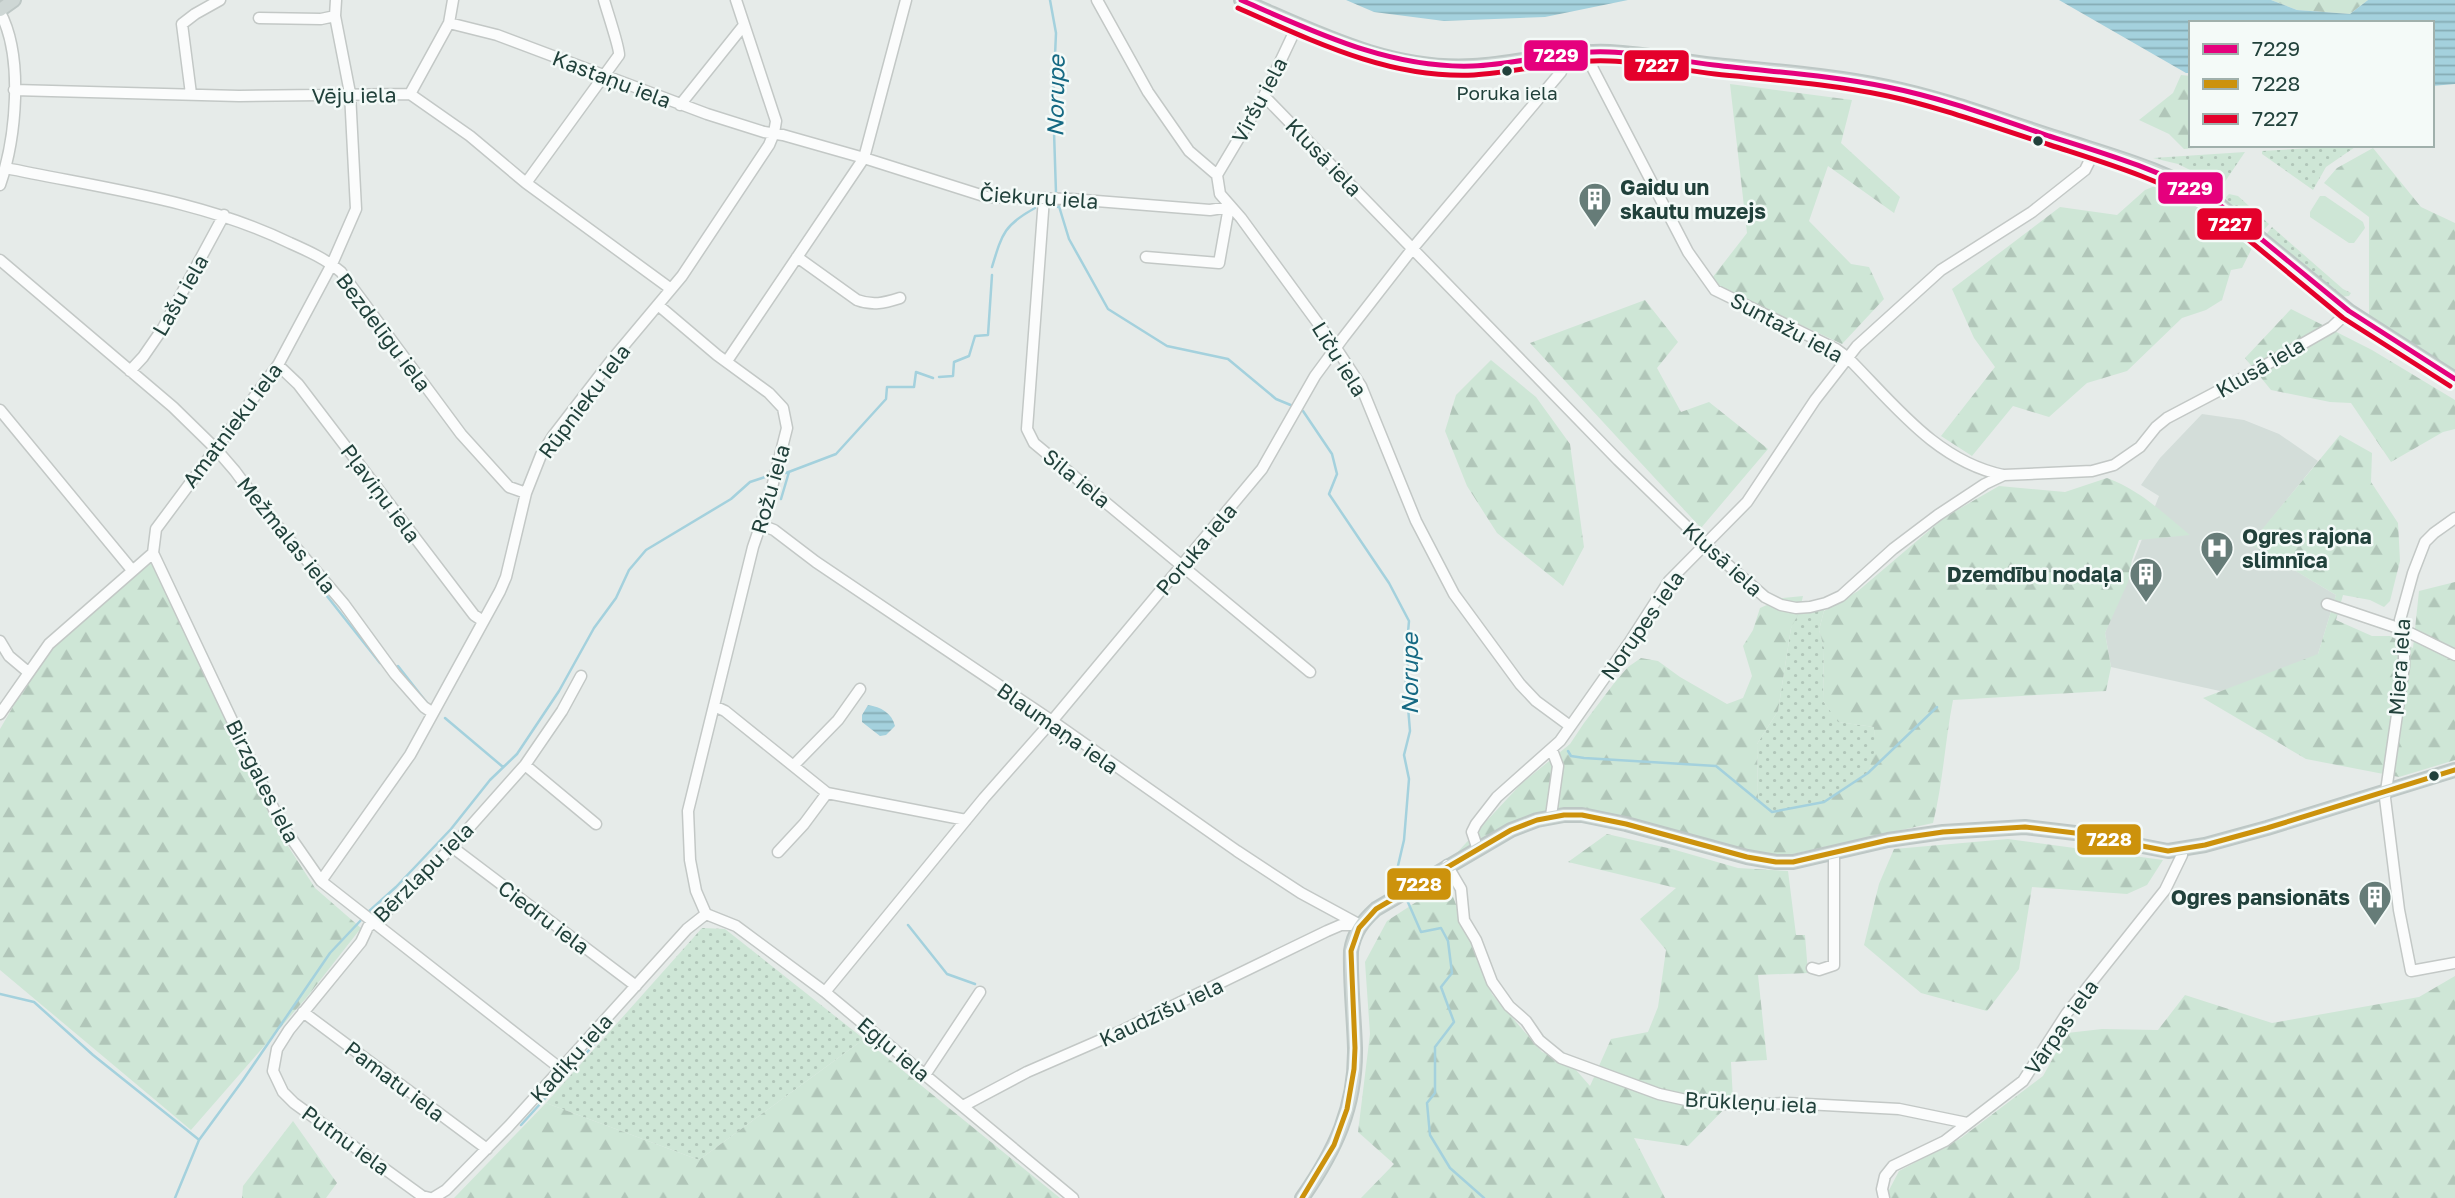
<svg xmlns="http://www.w3.org/2000/svg" width="2455" height="1198" font-family="'Golos Text',sans-serif">
  <defs>
    <pattern id="grass-dots" width="8" height="8" patternUnits="userSpaceOnUse" patternTransform="scale(1.75)"><rect width="8" height="8" fill="#cee6d6"/><path d="M2 2h.1M6 6h.1" fill="none" stroke="#b1c6b9" stroke-width="1.8" stroke-linecap="round"/></pattern>
    <pattern id="forest-firs" width="22" height="20" patternUnits="userSpaceOnUse" patternTransform="scale(1.75)"><rect width="22" height="20" fill="#cee6d6"/><path d="M5 1l3.5 6h-7zM16 11l3.5 6h-7z" fill="#b1c6b9"/></pattern>
    <pattern id="water-rules" width="6" height="5" patternUnits="userSpaceOnUse" patternTransform="scale(1.75)"><rect width="6" height="5" fill="#a4d1dd"/><path d="M0 2.5h6" fill="none" stroke="#85abb4"/></pattern>
  </defs>
  <rect width="100%" height="100%" fill="#e6ebe9"/>
  <!-- built -->
  <path fill="#d3ddd9" d="M2202,414L2244,420L2279,434L2318,461L2251,544L2336,595L2318,654L2311,711L2111,667L2105,633L2159,496L2141,485L2160,458Z"/>
  <!-- grass -->
  <path fill="url(#grass-dots)" d="M2358,145L2326,167L2313,190L2262,154V151Z
    M2245,152L2222,186L2178,164L2153,158Z
    M2229,194L2238,196L2269,224L2262,232L2227,203L2226,197Z
    M2272,227L2343,289L2351,293L2349,296L2340,297L2265,236Z
    M1826,603L1819,630L1824,648L1823,701L1839,722L1874,727L1876,749L1868,773L1824,802L1772,812L1758,800L1757,744L1778,711L1791,628L1799,608Z
    M702,928L725,929L864,1039L699,1160L546,1103Z"/>
  <!-- forest -->
  <path fill="url(#forest-firs)" d="M2271,0H2368L2350,14L2297,10Z
    M2181,75L2191,76V145H2230L2184,149L2169,134L2139,120L2173,93Z
    M1730,84L1852,100L1841,143L1900,197L1894,213L1828,166L1809,221L1851,264L1869,267L1884,299L1842,344L1709,282L1747,233Z
    M2373,148L2421,207L2455,223V373L2369,319V217L2324,183L2337,168Z
    M2165,182L2198,198L2231,229L2254,244L2242,268L2231,270L2222,300L2206,310L2182,318L2127,371L2087,383L2049,417L2013,406L1972,456L1941,436L1995,367L1974,338L1952,289L2060,207L2117,215L2145,190Z
    M1645,300L1678,342L1657,368L1681,412L1709,402L1768,449L1701,528L1530,343Z
    M2291,309L2372,350L2455,400V429L2443,432L2391,462L2351,403L2330,402L2271,390L2245,358Z
    M1491,360L1536,397L1570,444L1584,547L1563,586L1497,533L1467,486L1445,431L1456,395Z
    M2340,435L2372,453L2371,482L2398,523L2400,561L2390,601L2384,607L2370,600L2343,595L2336,620L2372,636H2390L2413,648L2419,591L2455,582V760L2399,777L2306,759L2203,698L2318,654L2336,595L2250,544Z
    M2107,478C2140,490 2163,513 2190,535L2139,540L2132,560L2128,582L2105,633L2111,667L2106,691L1953,700C1945,741 1943,783 1933,823L1784,856L1740,853L1575,811L1452,858L1521,784L1570,744L1584,723L1615,682L1628,667L1641,658L1658,661L1680,677L1727,704L1743,698L1752,676L1743,646L1753,630L1760,608L1783,598L1803,596L1799,613L1791,628L1778,711L1757,744L1758,800L1772,812L1824,802L1868,773L1875,749L1874,727L1838,722L1823,701L1824,648L1819,630L1824,611L1858,591L1945,517L1999,486L2065,492Z
    M150,560L277,829L315,888L361,928L307,997L191,1130L0,970V729L29,679L54,647Z
    M1607,834L1672,849L1738,868L1788,871L1796,935H1805L1808,973L1758,975L1767,1060L1731,1062L1733,1100L1688,1146L1634,1138L1665,1198H1361L1394,1164L1358,1132L1370,1034L1365,962L1387,921L1447,882L1492,994L1542,1052L1569,1062L1590,1086L1611,1039L1648,1032L1658,1007L1666,950L1640,919L1676,888L1568,862Z
    M2008,839L2163,860L2147,885L2127,894L2032,887L2019,969L1987,1011L1921,993L1864,945L1879,884L1894,849Z
    M2455,976V1198H1881L1888,1192L1899,1171L1961,1138L2043,1076L2067,1033L2102,1029L2158,1030L2185,995L2272,1023L2419,997Z
    M864,1039L1060,1198H454L546,1103L699,1160Z
    M293,1121L337,1183L326,1198H242L243,1186Z"/>
  <!-- garden -->
  <path fill="#cee6d6" d="M2320,196H2325L2363,222L2365,228L2354,243H2349L2310,217V212Z"/>
  <!-- water -->
  <path fill="url(#water-rules)" d="M1346,0H1628L1545,17L1444,21L1374,12Z
    M2059,0H2271L2297,10L2350,14L2368,0H2455V84L2432,86V23H2191V73H2186Z
    M868,705C881,707 892,713 895,726L886,735L880,736L862,722V715Z"/>
  <g fill="none" stroke-linecap="round" stroke-linejoin="round">
    <!-- stream -->
    <path stroke="#a4d1dd" stroke-width="2.5" d="M1050,0L1056,33L1053,101L1056,193
      M1058,203L1069,239L1108,309L1167,346L1228,359L1276,399L1293,406
      M1050,206L1059,207
      M992,267C1002,234 1004,225 1035,208
      M939,377L953,376L954,362L969,356L975,336L988,335L992,275
      M1303,411L1332,454L1337,474L1329,494L1389,583L1409,621L1406,655L1408,665L1405,671L1410,731L1404,755L1409,779L1404,840L1397,870L1400,886
      M786,473L836,454L886,399L887,387H914L916,372L933,378
      M781,499L789,472
      M319,586L380,663
      M398,666L427,703
      M445,718L503,767
      M1568,751L1571,756L1584,758L1716,766L1772,812L1824,802L1868,773L1937,707
      M1407,900L1421,932L1441,928L1448,941L1452,973L1441,987L1454,1022L1435,1047V1093L1427,1103L1430,1135L1450,1168L1484,1198
      M367,913L396,887L451,829L490,780L517,754L559,691L594,628L616,598L629,570L646,550L731,499L750,482L765,477
      M908,925L947,974L975,984
      M0,994L34,1002L93,1055L198,1139
      M521,1125L599,1039
      M175,1198L199,1140L243,1080L330,953L363,918"/>
    <defs>
      <path id="minor" d="M336,0L335,16L350,93L356,209L332,264L278,365L156,529L153,553L280,822L321,881L561,1069
        M1097,0L1148,92L1189,151L1217,175L1220,194L1241,218L1336,348L1361,386L1416,521L1454,594L1520,684L1536,701L1570,726
        M0,12C24,57 16,138 0,185
        M259,18L321,19L335,16
        M449,23L497,35L707,114L764,132L783,135L864,158L987,197L1071,199L1210,210L1229,207L1219,263L1146,257
        M1592,52L1591,61L1593,69L1688,252L1715,290L1836,349L1848,358C1894,404 1936,461 2003,475
        M14,90L239,96L410,94L470,136L526,183L671,289
        M191,94L182,24L195,14L220,0
        M410,94L449,23L453,0
        M1264,96L1618,460L1713,552L1765,597L1781,605L1796,608L1810,607L1826,603L1841,596L1893,549L1938,515L1985,484L2004,475L2092,471L2114,465L2140,447L2156,427L2167,418L2241,379L2332,327L2349,311
        M680,105L744,25
        M6,168C101,188 202,200 290,243C308,251 326,259 341,272L461,434L509,487L526,493
        M1217,175L1264,96L1298,24
        M526,183L619,55C620,49 607,11 604,0
        M1044,198L1027,429L1034,443L1310,672
        M797,257L857,300C873,306 884,303 900,298
        M0,260L173,407L216,449L235,471L263,509L344,604L395,674L424,707L433,713
        M658,305L717,355L769,393L783,408L787,428L768,503L753,547L688,811L690,860L696,891L706,914
        M727,361L864,158L906,0
        M278,365L298,384L474,615L483,621
        M130,371L143,357L163,328L224,215
        M0,410L132,570
        M2455,518L2434,533L2425,542L2413,573L2400,620L2404,630V666L2385,798L2399,910L2411,971L2455,963
        M761,525L774,530L816,562L1052,721L1237,851L1301,893L1360,925
        M2327,604L2404,630L2455,655
        M0,641L9,656L28,672
        M714,706L725,711L827,793L966,820
        M0,714L49,644L153,553
        M525,765L596,824
        M794,765L838,720L860,689
        M1551,816L1558,766L1552,750
        M452,847L636,986
        M1477,847L1472,832L1476,824L1497,797L1560,741L1629,643L1669,581L1747,502L1815,400L1857,346L1941,270L2032,212L2085,170L2095,150
        M778,852L804,824L827,793
        M1447,865L1461,889L1464,920L1476,940L1492,982L1509,1006L1526,1021L1539,1040L1561,1058L1659,1094L1695,1102L1739,1105L1787,1103L1899,1109L1967,1123
        M321,881L410,755L500,591L506,577L526,493L541,455L553,436L610,362L682,276L769,145L774,133L776,121L736,0
        M706,914L736,926L825,992L1073,1198
        M1812,968L1819,970L1834,965V854
        M825,992L984,798L1052,721L1262,469L1315,376L1343,338L1413,248L1561,72L1564,54
        M303,1012L487,1149
        M925,1075L980,992
        M963,1106L1027,1072L1119,1032L1327,931L1341,925H1356
        M430,1198L422,1196L294,1103L283,1092L273,1071L277,1049L289,1030L361,942L368,927L383,915L452,847L525,765L562,711L581,676
        M433,1198L446,1190L509,1126L687,929L706,914
        M1884,1198L1882,1189L1885,1176L1893,1166L1945,1141L2023,1081L2067,1013L2165,890L2182,855V850"/>
      <path id="major" d="M1241,0C1316,32 1389,71 1473,66C1519,63 1564,50 1610,52C1645,54 1680,61 1715,65C1772,71 1831,75 1888,87C1946,99 2003,121 2060,139C2115,157 2167,170 2216,202L2349,311L2455,379
        M0,10L14,0
        M1302,1198C1335,1151 1356,1107 1355,1048C1354,1015 1350,983 1351,951C1354,932 1362,922 1376,909L1511,830L1537,820L1564,815H1582L1626,824L1747,857L1776,862H1793L1888,840L1943,832L2025,827L2075,833L2168,851L2205,845L2267,828L2455,770"/>
    </defs>
    <!-- minor casing -->
    <use href="#minor" stroke="#c3c8c6" stroke-width="13"/>
    <!-- major casing -->
    <use href="#major" stroke="#bdc7c5" stroke-width="16"/>
    <!-- minor -->
    <use href="#minor" stroke="#fbfcfc" stroke-width="10"/>
    <!-- major -->
    <use href="#major" stroke="#ced7d5" stroke-width="12"/>
    <defs>
      <path id="bus-1" d="M1241,0C1315,32 1390,69 1473,66C1519,64 1563,50 1609,52C1645,53 1679,61 1714,65C1772,72 1830,75 1887,87C1943,98 1996,118 2049,136C2107,154 2164,171 2216,202L2349,311L2455,379"/>
      <path id="bus-2" d="M1302,1198L1334,1145L1347,1109L1354,1069L1355,1048L1351,951L1359,928L1376,909L1511,830L1537,820L1564,815H1582L1626,824L1747,857L1776,862H1793L1888,840L1943,832L2025,827L2075,833L2168,851L2205,845L2267,828L2455,770"/>
      <path id="bus-3" d="M1238,8C1313,41 1389,79 1474,75C1520,72 1564,59 1610,61C1646,62 1680,70 1715,74C1773,80 1831,84 1888,96C1943,108 1996,128 2050,145C2105,163 2160,179 2211,209L2343,318L2450,386"/>
    </defs>
    <!-- bus-1 casing -->
    <use href="#bus-1" stroke="#f4faf8" stroke-width="10"/>
    <!-- bus-2 casing -->
    <use href="#bus-2" stroke="#f4faf8" stroke-width="10"/>
    <!-- bus-3 casing -->
    <use href="#bus-3" stroke="#f4faf8" stroke-width="10"/>
    <!-- bus-1 -->
    <use href="#bus-1" stroke="#e5007d" stroke-width="5"/>
    <!-- bus-2 -->
    <use href="#bus-2" stroke="#cc920c" stroke-width="5"/>
    <!-- bus-3 -->
    <use href="#bus-3" stroke="#e4002b" stroke-width="5"/>
  </g>
  <!-- icons -->
  <defs>
    <symbol id="building-pin" viewBox="-11 -11 22 30"><path d="M0 17L-7.5 6A9.5 9.5 0 1 1 7.5 6Z" fill="#667c78" stroke="#f4faf8"/><path d="M-4-6H4V6H1V3H-1V6H-4ZM-2.5-4.3h1.7v1.8h-1.7ZM.8-4.3h1.7v1.8H.8ZM-2.5-1h1.7V.8h-1.7ZM.8-1h1.7V.8H.8Z" fill="#fff"/></symbol>
    <symbol id="hospital-pin" viewBox="-11 -11 22 30"><path d="M0 17L-7.5 6A9.5 9.5 0 1 1 7.5 6Z" fill="#667c78" stroke="#f4faf8"/><path d="M-5-5h3v3.5h4V-5h3V5h-3V1.5h-4V5h-3Z" fill="#fff"/></symbol>
  </defs>
  <g fill-rule="evenodd">
    <use href="#building-pin" x="1576" y="180" width="38" height="52"/>
    <use href="#hospital-pin" x="2198" y="529" width="38" height="52"/>
    <use href="#building-pin" x="2127" y="555" width="38" height="52"/>
    <use href="#building-pin" x="2356" y="878" width="38" height="52"/>
  </g>
  <!-- markers -->
  <g fill="#21413b" stroke="#f4faf8" stroke-width="2.5">
    <circle cx="1507" cy="71" r="6"/>
    <circle cx="2038" cy="141" r="6"/>
    <circle cx="2434" cy="776" r="6"/>
  </g>
  <g text-anchor="middle" dominant-baseline="central" stroke-width="5" stroke-linejoin="round" paint-order="stroke">
    <!-- bus labels -->
    <g font-size="19" fill="#21413b" stroke="#f4faf8">
      <text x="1507" y="92">Poruka iela</text>
    </g>
    <!-- street labels -->
    <g font-size="21" fill="#21413b" stroke="#f4faf8">
      <text transform="translate(612 79) rotate(21)">Kastaņu iela</text>
      <text transform="translate(354 95) rotate(-1)">Vēju iela</text>
      <text transform="translate(1259 100) rotate(-62)">Viršu iela</text>
      <text transform="translate(1324 157) rotate(46)">Klusā iela</text>
      <text transform="translate(1039 197) rotate(4)">Čiekuru iela</text>
      <text transform="translate(180 295) rotate(-60)">Lašu iela</text>
      <text transform="translate(1787 327) rotate(28)">Suntažu iela</text>
      <text transform="translate(384 332) rotate(53)">Bezdelīgu iela</text>
      <text transform="translate(1340 359) rotate(58)">Līču iela</text>
      <text transform="translate(2260 367) rotate(-30)">Klusā iela</text>
      <text transform="translate(584 401) rotate(-53)">Rūpnieku iela</text>
      <text transform="translate(232 425) rotate(-53)">Amatnieku iela</text>
      <text transform="translate(1077 478) rotate(39)">Sila iela</text>
      <text transform="translate(770 489) rotate(-74)">Rožu iela</text>
      <text transform="translate(381 493) rotate(53)">Pļaviņu iela</text>
      <text transform="translate(287 535) rotate(51)">Mežmalas iela</text>
      <text transform="translate(1196 549) rotate(-50)">Poruka iela</text>
      <text transform="translate(1723 559) rotate(42)">Klusā iela</text>
      <text transform="translate(1642 625) rotate(-55)">Norupes iela</text>
      <text transform="translate(2399 667) rotate(-86)">Miera iela</text>
      <text transform="translate(1058 728) rotate(35)">Blaumaņa iela</text>
      <text transform="translate(263 781) rotate(63)">Birzgales iela</text>
      <text transform="translate(423 872) rotate(-45)">Bērzlapu iela</text>
      <text transform="translate(544 917) rotate(37)">Ciedru iela</text>
      <text transform="translate(1161 1012) rotate(-25)">Kaudzīšu iela</text>
      <text transform="translate(2061 1027) rotate(-55)">Vārpas iela</text>
      <text transform="translate(894 1049) rotate(40)">Egļu iela</text>
      <text transform="translate(571 1058) rotate(-48)">Kadiķu iela</text>
      <text transform="translate(395 1081) rotate(37)">Pamatu iela</text>
      <text transform="translate(1751 1102) rotate(3)">Brūkleņu iela</text>
      <text transform="translate(346 1140) rotate(36)">Putnu iela</text>
    </g>
    <!-- poi labels -->
    <g font-size="21" font-weight="bold" fill="#21413b" stroke="#f4faf8" text-anchor="start">
      <text x="1620" y="187">Gaidu un<tspan x="1620" dy="24">skautu muzejs</tspan></text>
      <text x="2242" y="536">Ogres rajona<tspan x="2242" dy="24">slimnīca</tspan></text>
      <text x="2122" y="574" text-anchor="end">Dzemdību nodaļa</text>
      <text x="2350" y="897" text-anchor="end">Ogres pansionāts</text>
    </g>
    <!-- water labels -->
    <g font-size="23" font-style="italic" fill="#156983" stroke="#f4faf8">
      <text transform="translate(1055 96) rotate(-89)">Norupe</text>
      <text transform="translate(1409 674) rotate(-90)">Norupe</text>
    </g>
  </g>
  <g stroke="#f4faf8" stroke-width="2.5">
    <rect x="1523" y="39" width="66" height="33" rx="7" fill="#e5007d"/>
    <rect x="1623" y="49" width="67" height="33" rx="7" fill="#e4002b"/>
    <rect x="2157" y="171" width="67" height="34" rx="7" fill="#e5007d"/>
    <rect x="2196" y="207" width="67" height="34" rx="7" fill="#e4002b"/>
    <rect x="2076" y="823" width="66" height="33" rx="7" fill="#cc920c"/>
    <rect x="1386" y="867" width="66" height="34" rx="7" fill="#cc920c"/>
  </g>
  <g font-size="19" text-anchor="middle" font-weight="bold" fill="#fff">
    <text x="1556" y="62">7229</text>
    <text x="1657" y="72">7227</text>
    <text x="2190" y="195">7229</text>
    <text x="2230" y="231">7227</text>
    <text x="2109" y="846">7228</text>
    <text x="1419" y="891">7228</text>
  </g>
  <!-- legend -->
  <rect x="2189" y="21" width="245" height="126" fill="#f4faf8" stroke="#a0b0ac" stroke-width="2"/>
  <rect x="2203" y="44" width="35" height="10" fill="#e5007d" stroke="#a0b0ac" stroke-width="2"/>
  <text x="2252" y="56" font-size="21" fill="#21413b">7229</text>
  <rect x="2203" y="79" width="35" height="10" fill="#cc920c" stroke="#a0b0ac" stroke-width="2"/>
  <text x="2252" y="91" font-size="21" fill="#21413b">7228</text>
  <rect x="2203" y="114" width="35" height="10" fill="#e4002b" stroke="#a0b0ac" stroke-width="2"/>
  <text x="2252" y="126" font-size="21" fill="#21413b">7227</text>
</svg>
